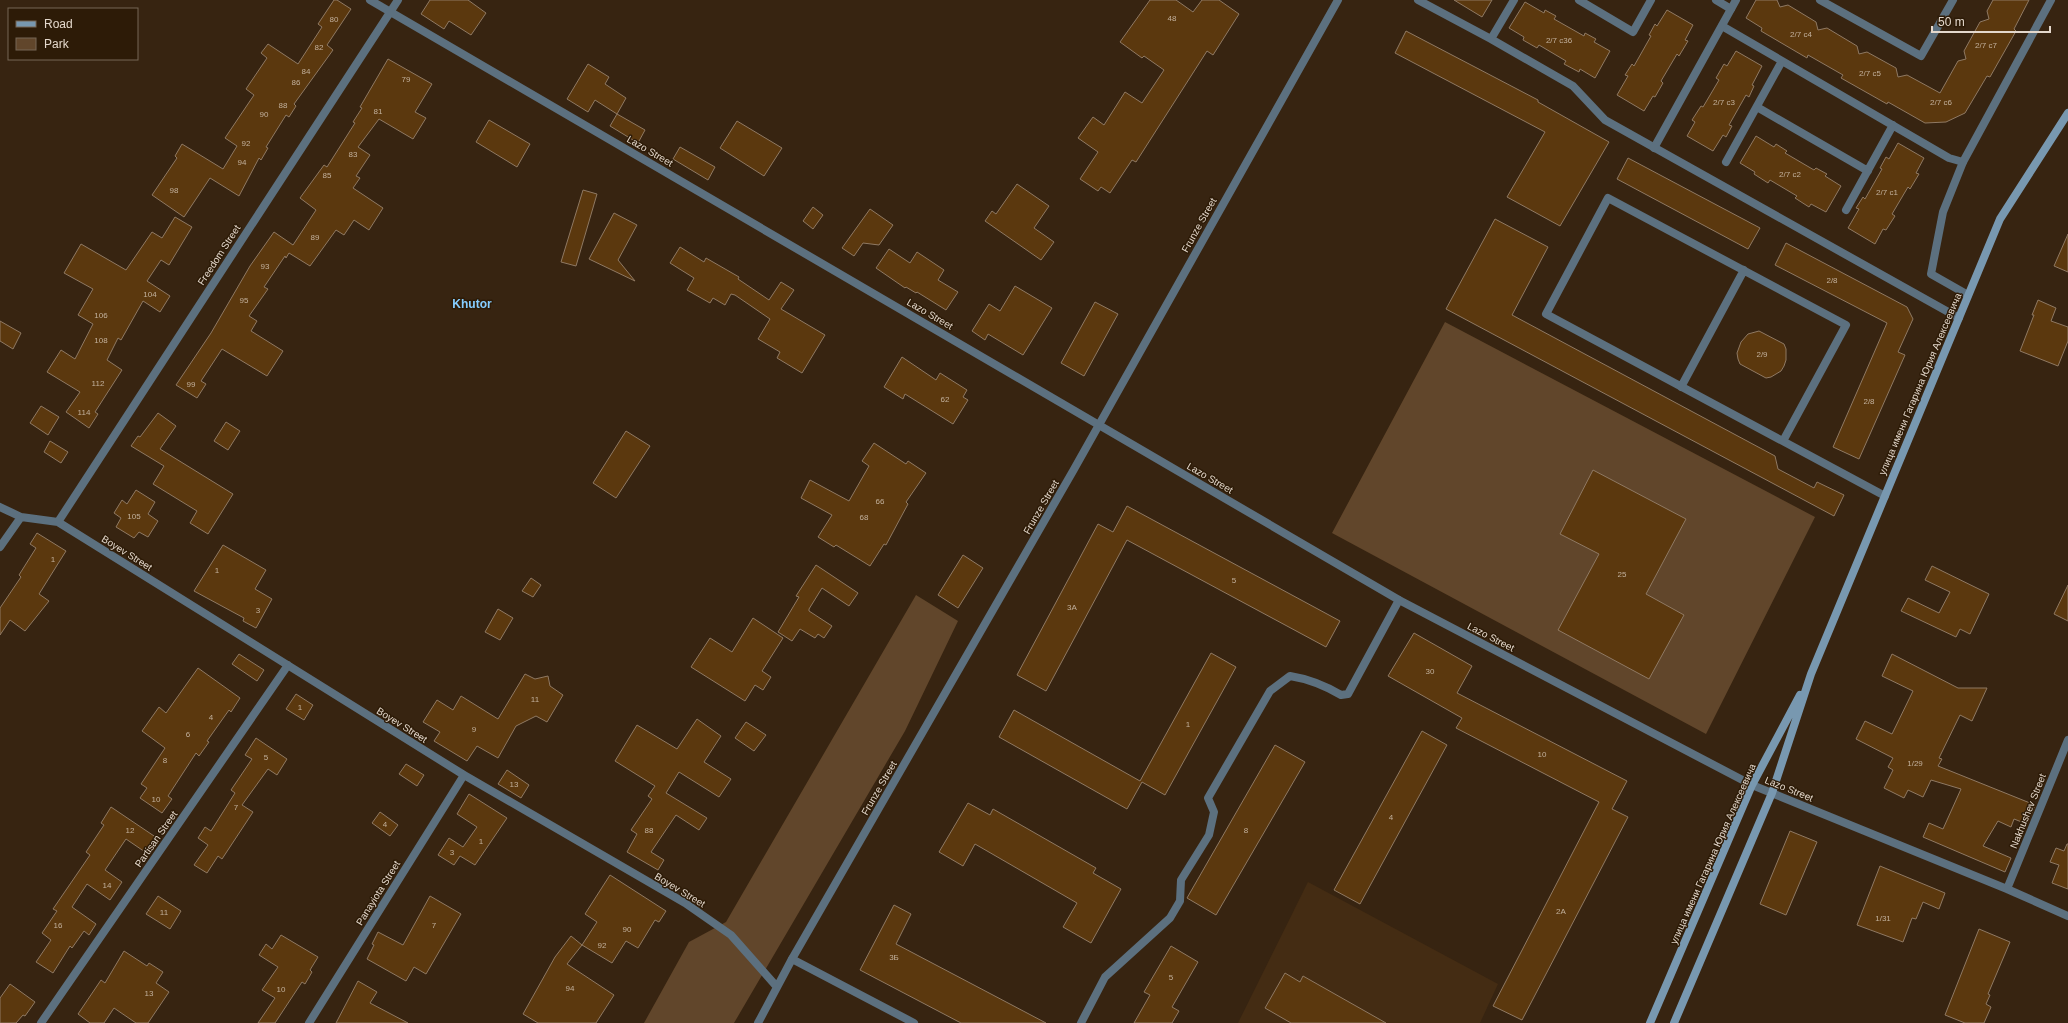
<svg xmlns="http://www.w3.org/2000/svg" width="2068" height="1023" font-family="Arial,sans-serif">
  <rect width="100%" height="100%" fill="#372411"/>
  <!-- built -->
  <path fill="#442c13" d="M1308,882L1498,984L1480,1023H1238Z"/>
  <!-- green -->
  <path fill="#61462b" d="M1445,322L1815,517L1706,734L1332,533Z
    M916,595L958,621L905,731L734,1023H644L689,942L726,922Z"/>
  <!-- building -->
  <path fill="#5b380e" stroke="#8f7963" d="M334,0H337L351,9L327,45L333,50L294,104L296,106L289,117L286,115L266,147L268,148L261,160L259,158L239,196L210,178L184,217L152,195L177,158L175,156L182,144L223,169L237,146L225,138L254,95L246,89L267,58L261,53L268,44L298,64L322,27L318,24Z
    M430,0H468L486,13L471,35L449,21L444,29L421,14Z
    M1150,0H1176L1193,12L1202,0H1219L1239,14L1213,55L1207,51L1136,162L1132,160L1110,193L1101,187L1098,191L1080,179L1098,152L1078,138L1093,117L1104,125L1125,92L1142,103L1164,70L1144,56L1142,58L1120,42Z
    M1454,0H1492L1482,17Z
    M1756,0H1777L1780,7L1788,5L1816,22L1818,30L1827,28L1857,46L1859,54L1867,52L1896,68L1898,77L1907,75L1940,93L1958,61L1966,59L1964,51L1980,22L1989,19L1987,11L1993,0H2029L2014,29L2016,31L1990,77L1987,76L1965,113L1946,122L1925,123L1888,102L1887,104L1841,78L1843,75L1808,55L1807,58L1761,31L1762,28L1746,18Z
    M1525,2L1544,13L1545,10L1556,16L1554,19L1584,36L1585,33L1596,39L1594,42L1610,51L1595,78L1580,69L1579,72L1564,64L1566,61L1539,45L1537,48L1523,40L1524,37L1509,28Z
    M1667,10L1693,25L1685,40L1688,41L1679,56L1677,54L1661,81L1663,83L1655,97L1653,96L1644,111L1617,95L1628,76L1625,75L1632,64L1634,66L1651,36L1649,35L1655,24L1657,26Z
    M1406,31L1538,100V102L1609,142L1560,226L1507,197L1545,132L1395,53Z
    M1736,51L1762,66L1752,85L1754,86L1749,97L1746,95L1729,125L1732,126L1726,137L1723,135L1713,151L1687,136L1695,122L1692,120L1701,106L1703,107L1719,80L1716,78L1724,64L1727,66Z
    M388,59L432,84L415,112L426,118L413,139L379,119L358,147L370,155L356,176L360,178L353,188L383,208L369,230L354,220L344,235L336,230L310,266L289,253L286,258L285,256L264,287L268,289L249,316L257,321L251,331L283,351L267,376L222,349L201,381L206,384L197,398L176,385L211,333L250,266L274,232L293,245L316,210L300,198L324,165L327,167L355,123L353,122L362,108L360,107Z
    M588,64L609,77L605,84L626,98L617,114L595,100L588,112L567,99Z
    M617,114L645,130L638,143L610,126Z
    M489,120L530,144L517,167L476,142Z
    M737,121L782,148L764,176L720,148Z
    M1756,136L1774,147L1776,144L1787,151L1785,153L1814,170L1816,168L1827,174L1825,176L1841,186L1826,212L1811,204L1809,207L1795,198L1797,196L1770,180L1768,183L1754,174L1755,172L1740,163Z
    M1898,143L1924,158L1916,173L1919,174L1910,189L1908,187L1892,214L1895,216L1886,230L1883,229L1875,244L1848,228L1859,209L1856,208L1863,197L1865,199L1882,169L1880,168L1886,157L1889,159Z
    M680,147L715,167L708,180L673,159Z
    M1628,158L1760,228L1748,249L1617,179Z
    M1017,184L1049,206L1034,228L1054,242L1041,260L985,221L992,211L996,214Z
    M583,190L597,194L576,266L561,262Z
    M813,207L823,215L813,229L803,221Z
    M870,209L893,225L879,245L863,243L854,256L842,248Z
    M614,213L637,225L618,260L635,281L589,259Z
    M175,217L192,227L169,265L161,260L147,281L170,296L160,312L143,301L121,340L118,338L107,360L122,370L95,412L98,414L89,428L66,412L80,392L47,372L61,350L75,359L93,324L78,315L93,289L64,273L81,244L126,270L152,232L162,238Z
    M1495,219L1548,247L1512,315L1775,456L1778,469L1814,488L1817,482L1844,495L1834,516L1446,309Z
    M2068,234V272L2054,266Z
    M1786,243L1907,307L1913,319L1898,352L1905,355L1859,459L1833,447L1887,323L1775,265Z
    M680,247L704,262L706,258L739,277L738,279L769,300L781,282L794,290L781,309L825,335L802,373L777,358L780,352L758,339L770,319L735,295L731,294L725,305L713,298L710,303L687,290L694,278L670,263Z
    M889,249L910,263L917,252L944,270L938,280L958,292L946,310L917,292L916,293L906,287L905,288L876,268Z
    M1015,286L1052,308L1023,355L988,334L985,340L972,331L989,304L1000,311Z
    M2038,300L2056,308L2051,321L2068,327V341L2058,366L2020,351L2034,315H2032Z
    M1095,302L1118,314L1084,376L1061,363Z
    M0,321L21,333L13,349L0,341Z
    M1759,331L1784,344L1786,349V360L1784,366L1781,371L1771,377L1766,378L1740,364L1738,359L1737,353L1741,342L1748,334Z
    M902,357L936,380L940,373L967,390L963,397L968,400L953,424L905,394L903,399L884,387Z
    M41,406L59,417L48,435L30,423Z
    M158,413L176,426L160,449L233,494L208,534L190,523L197,511L153,484L164,466L131,446L138,436L140,437Z
    M226,422L240,431L228,450L214,441Z
    M626,431L650,446L616,498L593,483Z
    M50,441L68,452L61,463L44,452Z
    M874,443L906,464L908,461L926,473L906,502L908,504L886,545L884,544L870,566L836,545L834,547L818,537L832,515L801,498L810,480L849,501L869,466L862,461Z
    M1593,470L1686,519L1646,594L1684,615L1649,679L1558,630L1599,554L1560,534Z
    M136,490L155,502L148,514L158,521L148,537L139,532L134,538L116,527L121,518L114,513L122,500L127,504Z
    M1127,506L1340,621L1326,647L1127,540L1046,691L1017,675L1098,524L1113,532Z
    M37,533L66,551L39,594L49,601L25,631L10,620L0,635V608L21,577L19,575L36,548L30,544Z
    M223,545L266,570L255,589L272,599L256,628L243,621L244,618L194,591Z
    M963,555L983,568L958,608L938,595Z
    M816,565L858,593L849,606L822,588L809,609V611L832,626L824,638L818,634L815,638L800,629L792,641L778,632L799,597L796,596Z
    M1932,566L1989,594L1970,634L1960,629L1956,637L1901,611L1908,598L1939,613L1950,592L1925,580Z
    M531,578L541,585L533,597L522,591Z
    M2068,585V621L2054,614Z
    M498,609L513,618L500,640L485,632Z
    M753,618L783,638L762,671L771,677L763,690L755,685L745,701L691,667L710,638L732,652Z
    M1414,633L1472,666L1457,693L1627,781L1612,809L1628,817L1522,1020L1493,1006L1599,802L1456,728L1462,718L1388,676Z
    M1211,653L1236,667L1165,795L1142,782L1127,809L999,737L1014,710L1140,781Z
    M239,654L264,670L257,681L232,664Z
    M1892,654L1958,688H1987L1972,721L1960,715L1939,758L1942,759L1938,766L2035,805L2027,824L2014,819L2011,827L1998,821L1983,846L2011,858L2005,872L1923,837L1929,823L1943,829L1961,789L1931,780L1923,797L1908,790L1904,798L1884,788L1893,770L1888,767L1893,758L1856,739L1865,721L1892,734L1913,691L1882,676Z
    M198,668L240,698L231,712L229,710L207,741L209,742L199,756L196,753L168,796L172,799L162,813L140,798L147,788L141,784L165,748L142,731L159,707L166,713Z
    M525,674L535,679L548,676L550,686L563,695L547,722L536,716L516,726L498,758L477,746L467,761L434,741L440,732L423,722L437,700L453,710L461,696L498,719Z
    M296,694L313,705L304,720L286,709Z
    M697,719L721,736L704,762L731,779L719,797L679,772L666,793L707,818L699,830L676,815L651,852L664,860L658,870L627,852L637,834L631,830L652,799L648,796L655,786L615,761L637,725L677,749Z
    M746,722L766,735L754,751L735,738Z
    M1422,731L1447,745L1360,904L1334,890Z
    M256,738L287,759L277,775L268,769L242,805L253,812L222,859L218,856L207,873L194,865L208,845L198,838L205,827L211,831L235,793L231,790L252,759L245,755Z
    M1275,745L1305,762L1216,915L1187,898Z
    M406,764L424,775L417,786L399,774Z
    M507,770L529,785L521,798L498,784Z
    M469,794L507,818L475,865L460,856L454,865L438,855L449,838L463,847L477,827L457,814Z
    M968,803L990,815L993,809L1096,868L1093,873L1121,889L1091,943L1063,927L1077,903L975,844L963,866L939,852Z
    M111,807L160,840H157L148,854L126,839L105,870L122,882L110,900L87,884L72,907L96,924L89,935L84,931L72,948L70,946L53,973L36,962L51,940L42,933L57,911L53,909L90,855L86,852L104,825L101,823Z
    M380,812L398,825L390,836L372,823Z
    M1790,831L1817,842L1786,915L1760,904Z
    M2067,844H2068V889L2052,883L2059,865L2050,862L2056,848L2064,851Z
    M1880,866L1945,893L1939,909L1923,902L1916,919L1912,918L1903,942L1857,925Z
    M610,875L666,911L659,922L655,920L638,948L626,941L612,963L582,945L597,922L585,914Z
    M158,896L181,911L170,929L146,914Z
    M430,896L461,914L426,974L414,967L406,981L367,959L374,945L372,944L378,932L403,945Z
    M894,905L911,914L896,944L1046,1023H961L860,970Z
    M1979,929L2010,942L1988,994L1990,995L1986,1004L1991,1007L1984,1023H1965L1945,1015Z
    M281,935L318,957L310,970L312,972L305,984L302,982L275,1023H258L275,998L262,990L278,967L259,955L266,944L272,949Z
    M571,936L582,945L567,964L614,995L596,1023H538L523,1014L555,957Z
    M1171,946L1198,962L1172,1007L1179,1011L1172,1023H1134L1150,995L1144,992Z
    M124,951L147,966L149,963L163,972L156,983L169,992L148,1023H136L114,1008L104,1023H90L78,1014L101,980L105,983Z
    M1285,973L1300,982L1303,976L1386,1023H1291L1265,1008Z
    M358,981L377,992L370,1003L408,1023H336Z
    M10,984L35,1002L25,1016L23,1015L16,1023H0V998Z"/>
  <g fill="none" stroke-linecap="round" stroke-linejoin="round">
    <!-- lane -->
    <path stroke="#5c707f" stroke-width="8" d="M1418,0L1491,39L1573,86L1605,120L1959,318
      M1579,0L1633,32L1651,0
      M1716,0L1731,9
      M1820,0L1921,56L1953,0
      M1722,26L1949,158L1963,162
      M1491,39L1514,0
      M1757,107L1868,171
      M1726,162L1782,61
      M1846,210L1893,125
      M1681,387L1744,270
      M1783,441L1846,325L1608,198L1546,314L1885,496
      M792,959L914,1023
      M1081,1023L1105,977L1170,918L1180,901L1181,880L1209,835L1214,812L1208,798L1270,691L1290,676C1309,679 1324,685 1341,695L1348,694L1399,600"/>
    <!-- street -->
    <path stroke="#5c707f" stroke-width="8" d="M370,0L1399,600L1752,785L2007,889L2068,916
      M1654,148L1736,0
      M1968,295L1931,274L1943,212L1963,162L2051,0
      M0,507L21,517L58,522L464,775L685,903L731,935L777,987
      M58,522L398,0
      M0,547L21,517
      M2007,889L2068,740
      M41,1023L288,665
      M309,1023L464,775
      M758,1023L792,959L1073,471L1338,0"/>
    <!-- secondary -->
    <path stroke="#7898b0" stroke-width="8" d="M1650,1023L1752,785L1800,695
      M1674,1023L1772,793L1811,674L2000,219L2068,113"/>
  </g>
  <g text-anchor="middle" dominant-baseline="central" stroke-width="3" stroke-linejoin="round" paint-order="stroke">
    <!-- number labels -->
    <g font-size="8" fill="#c2b09c">
      <text x="1172" y="18">48</text>
      <text x="334" y="19">80</text>
      <text x="1801" y="34">2/7 с4</text>
      <text x="1559" y="40">2/7 с36</text>
      <text x="1986" y="45">2/7 с7</text>
      <text x="319" y="47">82</text>
      <text x="306" y="71">84</text>
      <text x="1870" y="73">2/7 с5</text>
      <text x="406" y="79">79</text>
      <text x="296" y="82">86</text>
      <text x="1724" y="102">2/7 с3</text>
      <text x="1941" y="102">2/7 с6</text>
      <text x="283" y="105">88</text>
      <text x="378" y="111">81</text>
      <text x="264" y="114">90</text>
      <text x="246" y="143">92</text>
      <text x="353" y="154">83</text>
      <text x="242" y="162">94</text>
      <text x="1790" y="174">2/7 с2</text>
      <text x="327" y="175">85</text>
      <text x="174" y="190">98</text>
      <text x="1887" y="192">2/7 с1</text>
      <text x="315" y="237">89</text>
      <text x="265" y="266">93</text>
      <text x="1832" y="280">2/8</text>
      <text x="150" y="294">104</text>
      <text x="244" y="300">95</text>
      <text x="101" y="315">106</text>
      <text x="101" y="340">108</text>
      <text x="1762" y="354">2/9</text>
      <text x="98" y="383">112</text>
      <text x="191" y="384">99</text>
      <text x="945" y="399">62</text>
      <text x="1869" y="401">2/8</text>
      <text x="84" y="412">114</text>
      <text x="880" y="501">66</text>
      <text x="134" y="516">105</text>
      <text x="864" y="517">68</text>
      <text x="53" y="559">1</text>
      <text x="217" y="570">1</text>
      <text x="1622" y="574">25</text>
      <text x="1234" y="580">5</text>
      <text x="1072" y="607">3А</text>
      <text x="258" y="610">3</text>
      <text x="1430" y="671">30</text>
      <text x="535" y="699">11</text>
      <text x="300" y="707">1</text>
      <text x="211" y="717">4</text>
      <text x="1188" y="724">1</text>
      <text x="474" y="729">9</text>
      <text x="188" y="734">6</text>
      <text x="1542" y="754">10</text>
      <text x="266" y="757">5</text>
      <text x="165" y="760">8</text>
      <text x="1915" y="763">1/29</text>
      <text x="514" y="784">13</text>
      <text x="156" y="799">10</text>
      <text x="236" y="807">7</text>
      <text x="1391" y="817">4</text>
      <text x="385" y="824">4</text>
      <text x="130" y="830">12</text>
      <text x="649" y="830">88</text>
      <text x="1246" y="830">8</text>
      <text x="481" y="841">1</text>
      <text x="452" y="852">3</text>
      <text x="107" y="885">14</text>
      <text x="1561" y="911">2А</text>
      <text x="164" y="912">11</text>
      <text x="1883" y="918">1/31</text>
      <text x="58" y="925">16</text>
      <text x="434" y="925">7</text>
      <text x="627" y="929">90</text>
      <text x="602" y="945">92</text>
      <text x="894" y="957">3Б</text>
      <text x="1171" y="977">5</text>
      <text x="570" y="988">94</text>
      <text x="281" y="989">10</text>
      <text x="149" y="993">13</text>
    </g>
    <!-- street labels -->
    <g font-size="10" fill="#e4d8cc" stroke="#2d1b07">
      <text transform="translate(650 151) rotate(30)">Lazo Street</text>
      <text transform="translate(1199 225) rotate(-61)">Frunze Street</text>
      <text transform="translate(219 255) rotate(-57)">Freedom Street</text>
      <text transform="translate(930 314) rotate(30)">Lazo Street</text>
      <text transform="translate(1920 384) rotate(-67)">улица имени Гагарина Юрия Алексеевича</text>
      <text transform="translate(1210 478) rotate(30)">Lazo Street</text>
      <text transform="translate(1041 507) rotate(-60)">Frunze Street</text>
      <text transform="translate(127 553) rotate(32)">Boyev Street</text>
      <text transform="translate(1491 637) rotate(27)">Lazo Street</text>
      <text transform="translate(402 725) rotate(32)">Boyev Street</text>
      <text transform="translate(879 788) rotate(-60)">Frunze Street</text>
      <text transform="translate(1789 789) rotate(22)">Lazo Street</text>
      <text transform="translate(2028 811) rotate(-68)">Nakhushev Street</text>
      <text transform="translate(156 839) rotate(-55)">Partisan Street</text>
      <text transform="translate(1713 854) rotate(-66)">улица имени Гагарина Юрия Алексеевича</text>
      <text transform="translate(680 890) rotate(31)">Boyev Street</text>
      <text transform="translate(378 893) rotate(-58)">Panayiota Street</text>
    </g>
    <!-- quarter labels -->
    <g font-size="12" font-weight="bold" fill="#86cdff" stroke="#2d1b07">
      <text x="472" y="304">Khutor</text>
    </g>
  </g>
  <!-- legend -->
  <rect x="8" y="8" width="130" height="52" fill="#2d1b07" stroke="#766756"/>
  <rect x="16" y="21" width="20" height="6" fill="#7898b0" stroke="#766756"/>
  <text x="44" y="28" font-size="12" fill="#e4d8cc">Road</text>
  <rect x="16" y="38" width="20" height="12" fill="#61462b" stroke="#766756"/>
  <text x="44" y="48" font-size="12" fill="#e4d8cc">Park</text>
  <!-- scale -->
  <path d="M1932 26v6h118v-6" fill="none" stroke="#e4d8cc" stroke-width="2"/>
  <text x="1938" y="26" font-size="12" fill="#e4d8cc" stroke="#2d1b07" stroke-width="3" paint-order="stroke">50 m</text>
</svg>
